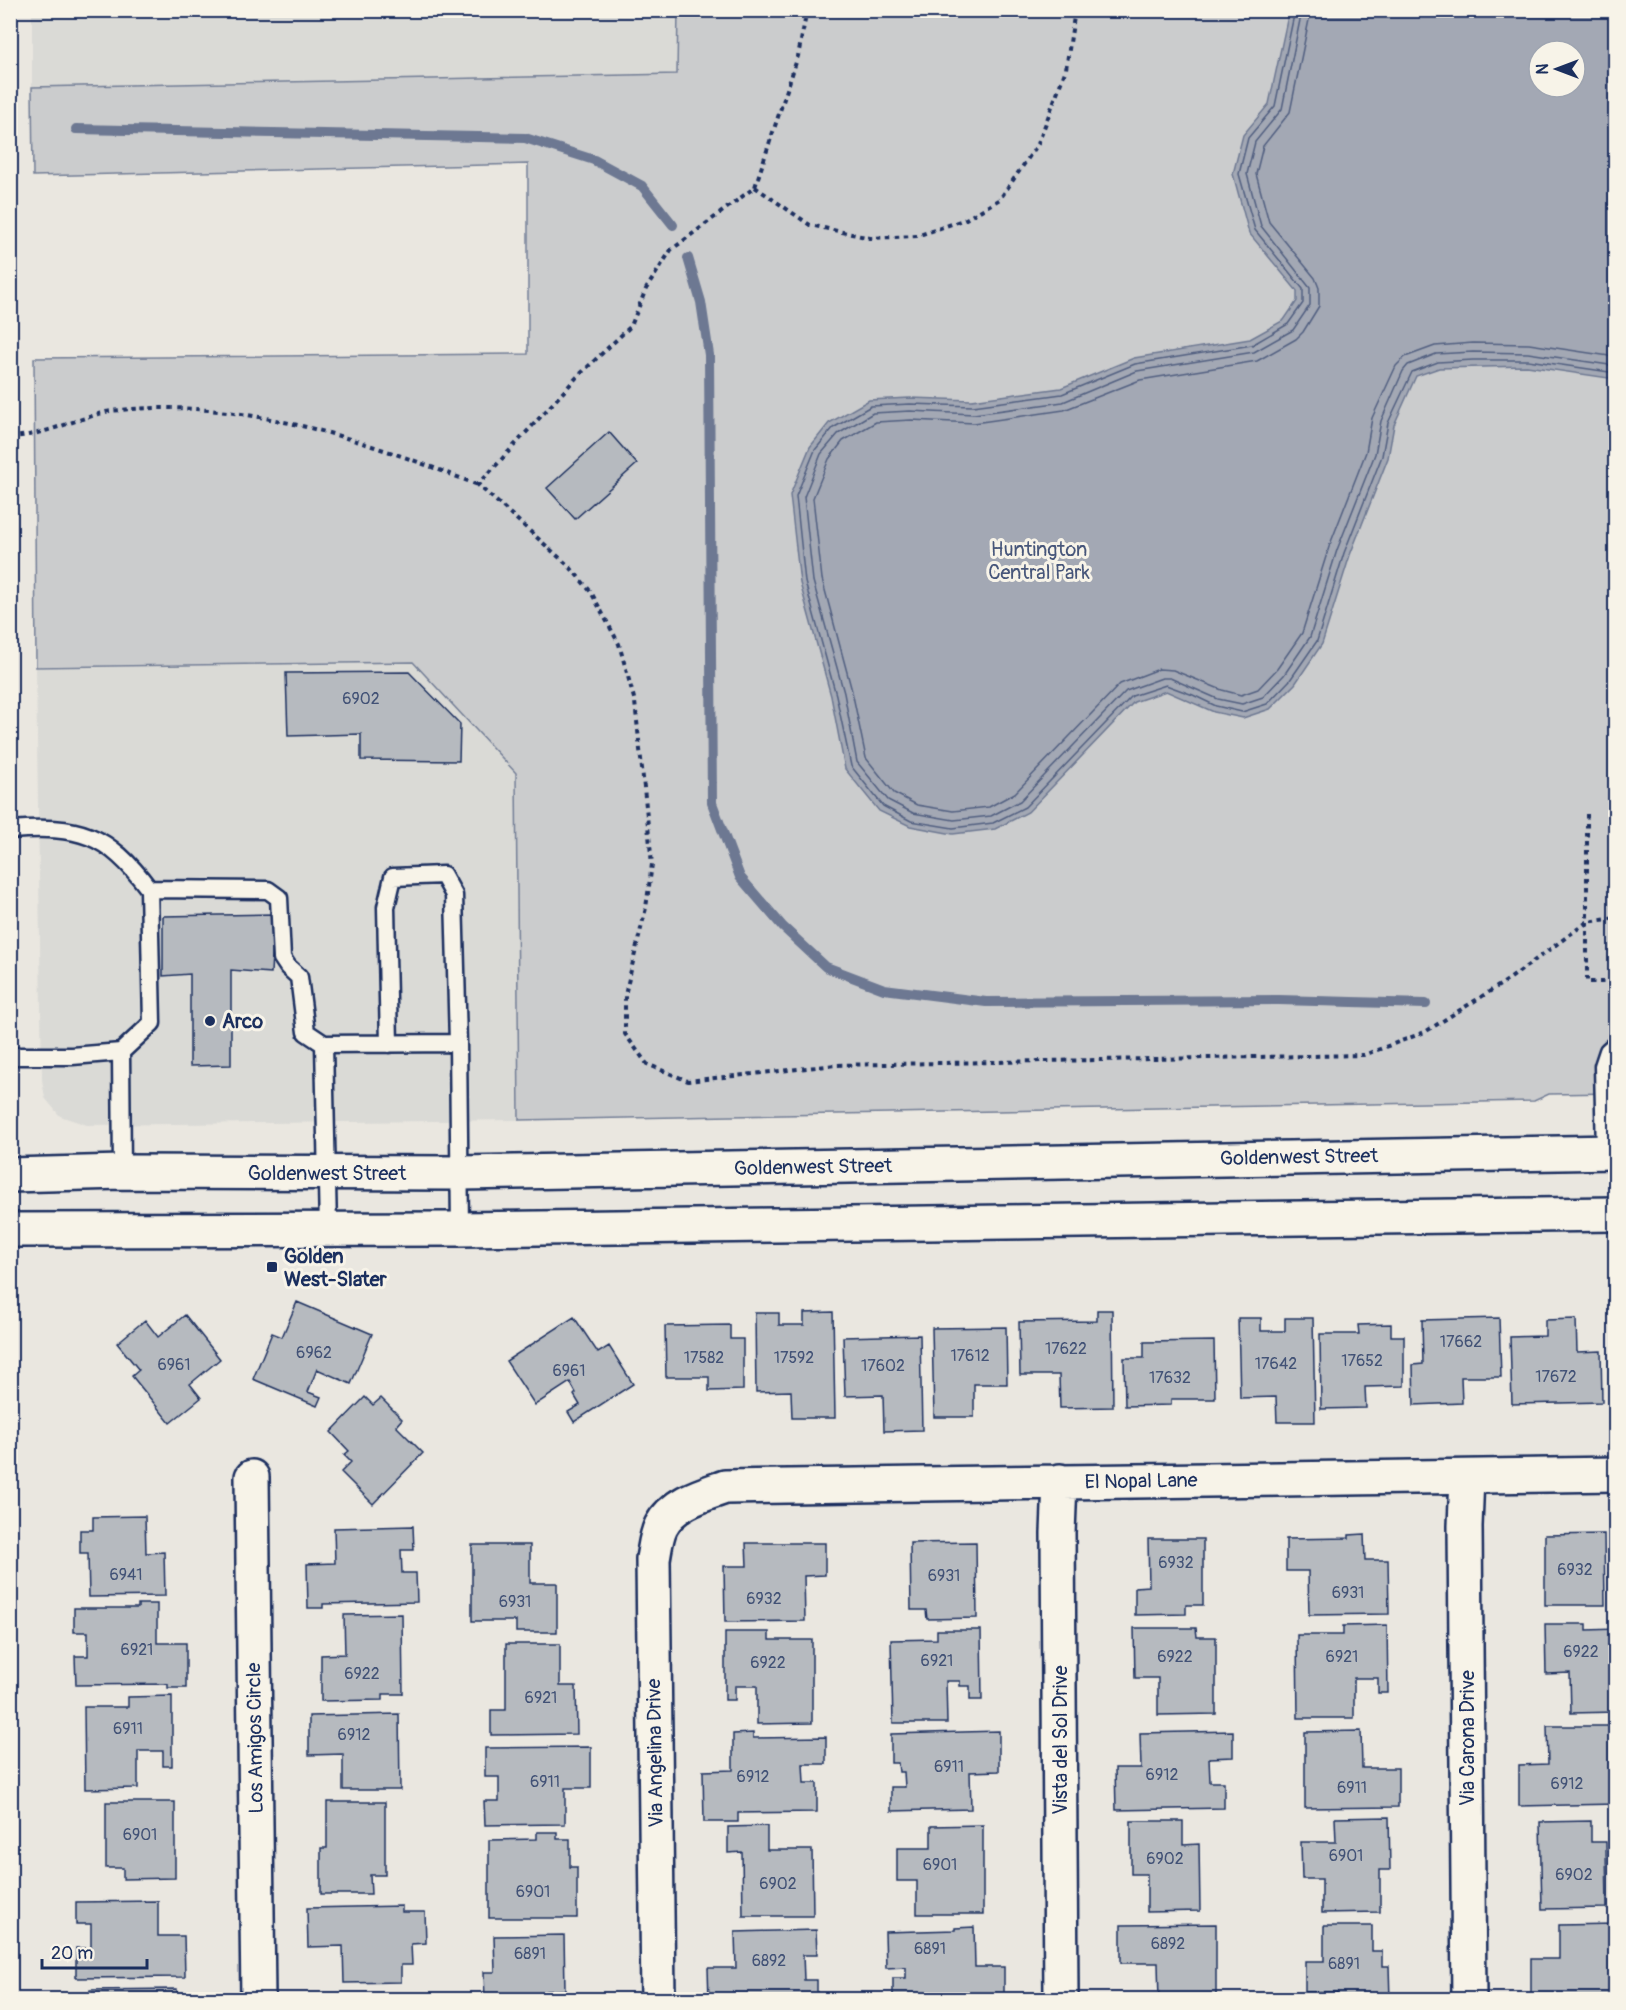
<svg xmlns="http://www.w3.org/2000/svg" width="1626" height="2010" font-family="Pangolin,sans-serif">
  <rect width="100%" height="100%" fill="#eae7e0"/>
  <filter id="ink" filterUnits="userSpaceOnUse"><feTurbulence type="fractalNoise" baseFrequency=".0167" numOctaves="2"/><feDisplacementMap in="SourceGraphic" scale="12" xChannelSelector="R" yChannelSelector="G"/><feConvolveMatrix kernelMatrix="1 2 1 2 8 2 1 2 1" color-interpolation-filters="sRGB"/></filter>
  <g filter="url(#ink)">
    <!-- built -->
    <path fill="#dadad6" d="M32,11H678V74L32,87Z
      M413,662L516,773L519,1120L87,1125L60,1116L45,1098L42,1080L36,668Z"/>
    <!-- green -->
    <path fill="#cbcccd" stroke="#737e96" stroke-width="1.5" fill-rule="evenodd" d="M678,10L1615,11V1093L1549,1094L1534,1101L519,1120L516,773L413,662L36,667L34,358L528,354V164L33,176L32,87L677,74ZM1539,51H1575V87H1539Z"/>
    <!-- water -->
    <path fill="#a3a8b4" stroke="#6d7892" stroke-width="1.5" fill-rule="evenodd" d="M1289,11H1615V379L1527,366L1439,368L1416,376L1394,425L1388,458L1350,555L1322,644L1295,684L1270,709L1243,718L1214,712L1166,691L1134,702L1028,812L995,829L953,834L910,826L879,811L845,769L831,696L800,583L790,495L810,447L829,423L869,400L910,398L972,400L1061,388L1134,358L1250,339L1284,320L1297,301V291L1249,233L1233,174L1243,135L1269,104ZM1539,51H1575V87H1539Z"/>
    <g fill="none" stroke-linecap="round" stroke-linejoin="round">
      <!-- shore -->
      <path stroke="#515f80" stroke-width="1.5" d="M1295,10L1275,106L1248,138L1239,174L1255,230L1303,289V303L1288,324L1252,345L1135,364L1062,394L973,406L910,404L871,406L833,428L815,450L796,496L805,582L836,695L851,766L883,806L911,821L953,828L993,823L1025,807L1132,696L1166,685L1193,695L1216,706L1242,712L1267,704L1290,680L1317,641L1344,553L1382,456L1388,423L1412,372L1438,362L1473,360H1528L1616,373
        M1302,10L1282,109L1255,142L1247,174L1261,226L1310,288V305L1293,330L1254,352L1137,371L1063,402L974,414L910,411L873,413L838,434L821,454L804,497L813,581L844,693L857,762L888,800L913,813L954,820L991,816L1020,801L1126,691L1162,678H1170L1218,699L1242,704L1263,697L1284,675L1310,637L1337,550L1375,454L1381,421L1403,371L1408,365L1436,354L1473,352L1528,353L1616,366
        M1311,10L1290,112L1263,146L1256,174L1269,222L1315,278L1319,288V306L1303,332L1296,339L1257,361L1140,380L1064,410L974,423L911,420L876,422L843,441L829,459L813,498L822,579L852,691L866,758L894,793L917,805L953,811L989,807L1015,793L1120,684L1159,669L1173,670L1222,690L1241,695L1258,689L1277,669L1302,633L1329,547L1366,452L1372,418L1396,366L1405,357L1435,346L1473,343L1529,344L1616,357"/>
      <!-- stream -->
      <path stroke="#6d7892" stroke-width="10" d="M76,129L525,138L594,160L642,186L673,225
        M688,258L701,302L709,355L712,803L740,877L783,927L826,967L884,989L986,1002L1279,1000L1426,1004"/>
    </g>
    <!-- building -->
    <path fill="#b6babf" stroke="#1b2f5e" stroke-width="1.5" d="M609,432L637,464L575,519L547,488Z
      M409,672L460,724L459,761L361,760V734L288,736L286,673Z
      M274,914L271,973L231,970V1065L190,1066V974L163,976V916Z
      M297,1302L372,1334L351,1384L317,1369L308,1392L321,1397L317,1406L253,1379L272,1333L282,1337Z
      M1097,1310H1112L1113,1407L1060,1408L1059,1375H1020L1019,1322L1097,1321Z
      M833,1312L835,1418H792L791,1391L756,1392L755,1313H779V1325H804V1313Z
      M185,1315L220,1359L190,1384L201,1398L170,1423L132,1376L139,1370L117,1343L145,1320L158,1337Z
      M574,1317L598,1353L609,1346L633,1384L574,1422L568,1412L580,1405L574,1395L576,1393L570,1382L535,1405L506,1361Z
      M1238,1318H1261V1331H1285V1318H1313L1315,1422H1277L1276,1397L1240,1398Z
      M1499,1318L1501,1377H1461L1462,1403L1414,1405L1413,1365L1423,1364L1422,1320Z
      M1576,1319L1577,1352L1601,1351L1602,1402L1512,1404L1510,1337L1545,1336V1320Z
      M1391,1324V1336H1404V1386L1365,1387L1366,1408L1321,1409L1320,1334H1359L1358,1325Z
      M730,1325V1339H743V1390L709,1391V1377H666L665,1326Z
      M1006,1327L1007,1384H974V1417H934L932,1328Z
      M920,1335L922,1430L884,1431L883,1395L845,1396L843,1337Z
      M1214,1341L1215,1399H1171V1405L1125,1406L1124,1358H1144V1342Z
      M365,1397L373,1405L381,1398L402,1419L396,1426L423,1453L373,1504L341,1472L351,1462L344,1455L349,1451L331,1432Z
      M145,1516L146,1553L164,1552L165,1596L89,1597L88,1553H80V1530H93V1517Z
      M413,1526L414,1550H401L402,1573H416L417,1602L323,1604V1608H308L307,1564L335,1563L334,1528Z
      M1364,1534L1365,1560H1388L1389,1614L1309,1615L1308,1571H1286V1539L1349,1538V1535Z
      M1604,1534L1605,1605H1545V1535Z
      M1148,1539H1203V1605H1186V1614L1135,1615V1587L1149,1586Z
      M976,1542L977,1618L927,1619L926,1610H911L910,1543Z
      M746,1543H825V1575L804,1576L805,1621L725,1622L724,1566H747Z
      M472,1545H530V1583H557V1632H516V1621H472Z
      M138,1604H157V1643H186V1688H168V1684L76,1685L75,1656H88V1632H74V1608H138Z
      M402,1614L403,1694H383V1700L321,1701V1655L345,1654L344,1615Z
      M1545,1624H1587V1630L1616,1629V1712L1571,1713L1570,1673L1546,1674Z
      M1387,1625L1388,1693H1378V1678H1354V1718H1298L1297,1635H1343V1626Z
      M1134,1628H1196L1197,1637H1216V1714L1158,1715V1678H1135Z
      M937,1630H981L982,1700H970V1686H960V1681H946L947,1723H893L891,1640L937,1639Z
      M725,1632H769V1640H812V1723L757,1724V1686H735V1700H725Z
      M506,1644H560V1686H576L577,1734L491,1735V1710H506Z
      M172,1696V1766H163V1751H138V1788L85,1789L84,1707H128V1697Z
      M399,1714L400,1790H343V1754L309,1755V1716Z
      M1547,1726H1616V1804L1519,1806V1765L1548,1764Z
      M999,1731V1771L970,1772L971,1809L891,1811V1787H905L904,1772H899L898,1763H891V1734Z
      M1233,1731V1757L1209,1758L1210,1782H1224V1808L1116,1810L1115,1768H1141L1140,1733Z
      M1361,1731L1362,1768H1398V1807L1305,1808V1732Z
      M753,1733V1738L826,1737V1764H803L804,1783H817V1812L738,1813V1822H704L703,1771L733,1770V1734Z
      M591,1747V1788H565V1824L485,1825L484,1801H499V1777H485V1748Z
      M106,1802H175V1878L123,1879V1868H106Z
      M327,1802H385V1875H370L371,1894H321V1848H327Z
      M1389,1817L1390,1870H1380V1912L1322,1913V1879H1302L1301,1842H1336L1335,1818Z
      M1131,1821H1183V1845L1199,1844L1200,1911L1147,1912V1874H1131Z
      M1591,1821V1842H1606L1607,1908L1542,1909L1540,1822Z
      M983,1825V1914H917V1881H897V1848H931V1826Z
      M767,1826V1850H812L813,1916H743L742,1852L728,1853V1827Z
      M537,1832H557V1839H570V1867H577V1918H489V1840L537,1839Z
      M158,1901V1936H184L185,1977L76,1978V1948H91V1924H76V1902Z
      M402,1906V1912H425L426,1943L411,1944L412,1965H401V1982L344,1983L343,1946L308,1947L307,1908Z
      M1216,1924V2000H1159L1158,1963H1121V1925Z
      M1616,1924V2000H1531V1959H1559V1925Z
      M1324,1926H1372V1951H1382V1966H1389L1390,2000H1337V1992H1305V1961H1324Z
      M974,1927L975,1967H1004V2000H893V1978H906V1967L886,1968L885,1932L955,1930V1928Z
      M816,1930L817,1955H803L804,1980H817V2000H709L708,1968H736L735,1932Z
      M564,1935L565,1990L546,1991V2000H485L484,1972H495L494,1936Z
      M177,1989V2000H90V1990Z
      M412,1994V2000H357V1995Z"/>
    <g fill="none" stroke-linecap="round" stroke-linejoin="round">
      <defs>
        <path id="service" d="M10,830C79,825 107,833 149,889L268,890L279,898L282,958L288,967L299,977L306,1032L324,1044L458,1043L460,1229
          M324,1044L328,1229
          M389,1044L386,907L393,877L443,875L454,895L458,1043
          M121,1052L122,1172
          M10,1056H72L121,1052L152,1023L149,889
          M1605,1152L1603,1066L1608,1051L1616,1044"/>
        <path id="minor" d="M252,1477L258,2000
          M1467,1477L1465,1526L1469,2000
          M1060,1481L1058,1533L1061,2000
          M658,2000L653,1559C655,1549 656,1536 661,1526C673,1503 702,1495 725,1487L1616,1474"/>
        <path id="secondary" d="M10,1175L122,1172L460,1173L1616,1152
          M10,1230L460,1229L1616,1214"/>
      </defs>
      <!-- service casing -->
      <use href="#service" stroke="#1b2f5e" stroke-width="21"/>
      <!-- minor casing -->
      <use href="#minor" stroke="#1b2f5e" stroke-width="38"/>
      <!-- secondary casing -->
      <use href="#secondary" stroke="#1b2f5e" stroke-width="38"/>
      <!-- path -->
      <path stroke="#1b2f5e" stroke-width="4" stroke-dasharray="4.5 4.5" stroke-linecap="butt" d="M807,10L798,56L755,187L671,250L646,289L631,326L577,377L478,485L570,567L591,592L619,644L635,702L652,864L646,908L625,995V1034L647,1064L688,1081L835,1065L1364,1055L1425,1032L1508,980L1587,922L1616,918
        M755,187L810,225L870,238L917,236L966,219L1000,199L1038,144L1066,69L1075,10
        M10,437C37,436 60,426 85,418C94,416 103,412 111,411C237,396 362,439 478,485
        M1587,814V982H1616"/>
      <!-- service -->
      <use href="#service" stroke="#f7f3e8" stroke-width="16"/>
      <!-- minor -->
      <use href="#minor" stroke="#f7f3e8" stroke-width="33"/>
      <!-- secondary -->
      <use href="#secondary" stroke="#f7f3e8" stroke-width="33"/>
    </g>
  </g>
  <!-- markers -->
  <g fill="#1b2f5e" stroke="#f7f3e8" stroke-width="2">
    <circle cx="210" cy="1021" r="6"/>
    <rect x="266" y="1261" width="12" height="12" rx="3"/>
  </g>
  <g text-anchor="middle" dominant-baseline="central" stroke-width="6" stroke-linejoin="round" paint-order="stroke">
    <!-- number labels -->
    <g font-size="16" fill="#425276">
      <text x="361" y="699">6902</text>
      <text x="1461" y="1342">17662</text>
      <text x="1066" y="1349">17622</text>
      <text x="314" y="1353">6962</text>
      <text x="970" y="1356">17612</text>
      <text x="704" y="1358">17582</text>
      <text x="794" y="1358">17592</text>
      <text x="1362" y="1361">17652</text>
      <text x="1276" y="1364">17642</text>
      <text x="174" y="1365">6961</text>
      <text x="883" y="1366">17602</text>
      <text x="569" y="1371">6961</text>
      <text x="1556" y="1377">17672</text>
      <text x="1170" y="1378">17632</text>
      <text x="1176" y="1563">6932</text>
      <text x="1575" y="1570">6932</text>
      <text x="126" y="1575">6941</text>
      <text x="944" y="1576">6931</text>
      <text x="1348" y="1593">6931</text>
      <text x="764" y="1599">6932</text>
      <text x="515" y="1602">6931</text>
      <text x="137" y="1650">6921</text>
      <text x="1581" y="1652">6922</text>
      <text x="1175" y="1657">6922</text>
      <text x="1342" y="1657">6921</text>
      <text x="937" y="1661">6921</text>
      <text x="768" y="1663">6922</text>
      <text x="362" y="1674">6922</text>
      <text x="541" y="1698">6921</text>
      <text x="128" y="1729">6911</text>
      <text x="354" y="1735">6912</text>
      <text x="949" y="1767">6911</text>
      <text x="1162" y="1775">6912</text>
      <text x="753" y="1777">6912</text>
      <text x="545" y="1782">6911</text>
      <text x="1567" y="1784">6912</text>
      <text x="1352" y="1788">6911</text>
      <text x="140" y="1835">6901</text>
      <text x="1346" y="1856">6901</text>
      <text x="1165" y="1859">6902</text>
      <text x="940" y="1865">6901</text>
      <text x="1574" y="1875">6902</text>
      <text x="778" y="1884">6902</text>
      <text x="533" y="1892">6901</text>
      <text x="1168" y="1944">6892</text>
      <text x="930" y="1949">6891</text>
      <text x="530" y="1954">6891</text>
      <text x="769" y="1961">6892</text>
      <text x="1344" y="1964">6891</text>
    </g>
    <!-- park labels -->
    <g font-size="20" fill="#47567a" stroke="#f7f3e8">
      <text x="1039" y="549">Huntington<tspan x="1039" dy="23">Central Park</tspan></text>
    </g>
    <!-- poi labels -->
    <g font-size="20" font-weight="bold" fill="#1b2f5e" stroke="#f7f3e8" text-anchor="start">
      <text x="222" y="1021">Arco</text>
      <text x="284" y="1256">Golden<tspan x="284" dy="23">West-Slater</tspan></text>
    </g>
    <!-- street labels -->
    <g font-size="20" fill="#1b2f5e" stroke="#f7f3e8">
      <text transform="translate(1299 1157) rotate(-1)">Goldenwest Street</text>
      <text transform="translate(813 1167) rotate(-1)">Goldenwest Street</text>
      <text x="327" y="1173">Goldenwest Street</text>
      <text transform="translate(1141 1481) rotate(-1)">El Nopal Lane</text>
      <text transform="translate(255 1738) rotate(-91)">Los Amigos Circle</text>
      <text transform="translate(1467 1738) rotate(-90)">Via Carona Drive</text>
      <text transform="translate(1060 1740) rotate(-90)">Vista del Sol Drive</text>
      <text transform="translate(655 1753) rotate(-91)">Via Angelina Drive</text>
    </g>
  </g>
  <!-- margin -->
  <rect width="1626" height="2010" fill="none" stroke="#f7f3e8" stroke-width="36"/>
  <rect x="18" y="18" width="1590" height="1974" fill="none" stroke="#1b2f5e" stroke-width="2" filter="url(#ink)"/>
  <!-- north arrow -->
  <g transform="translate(1557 69) rotate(270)"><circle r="28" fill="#f7f3e8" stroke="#9fa5b1" stroke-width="1.5"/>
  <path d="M0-4.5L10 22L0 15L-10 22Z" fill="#1b2f5e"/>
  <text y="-9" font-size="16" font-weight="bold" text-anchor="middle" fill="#1b2f5e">N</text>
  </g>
  <!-- scale -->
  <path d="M42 1959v9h105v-9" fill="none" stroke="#1b2f5e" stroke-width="3"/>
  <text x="51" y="1959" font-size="18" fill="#1b2f5e" stroke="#f7f3e8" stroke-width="4.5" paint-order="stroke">20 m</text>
</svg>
